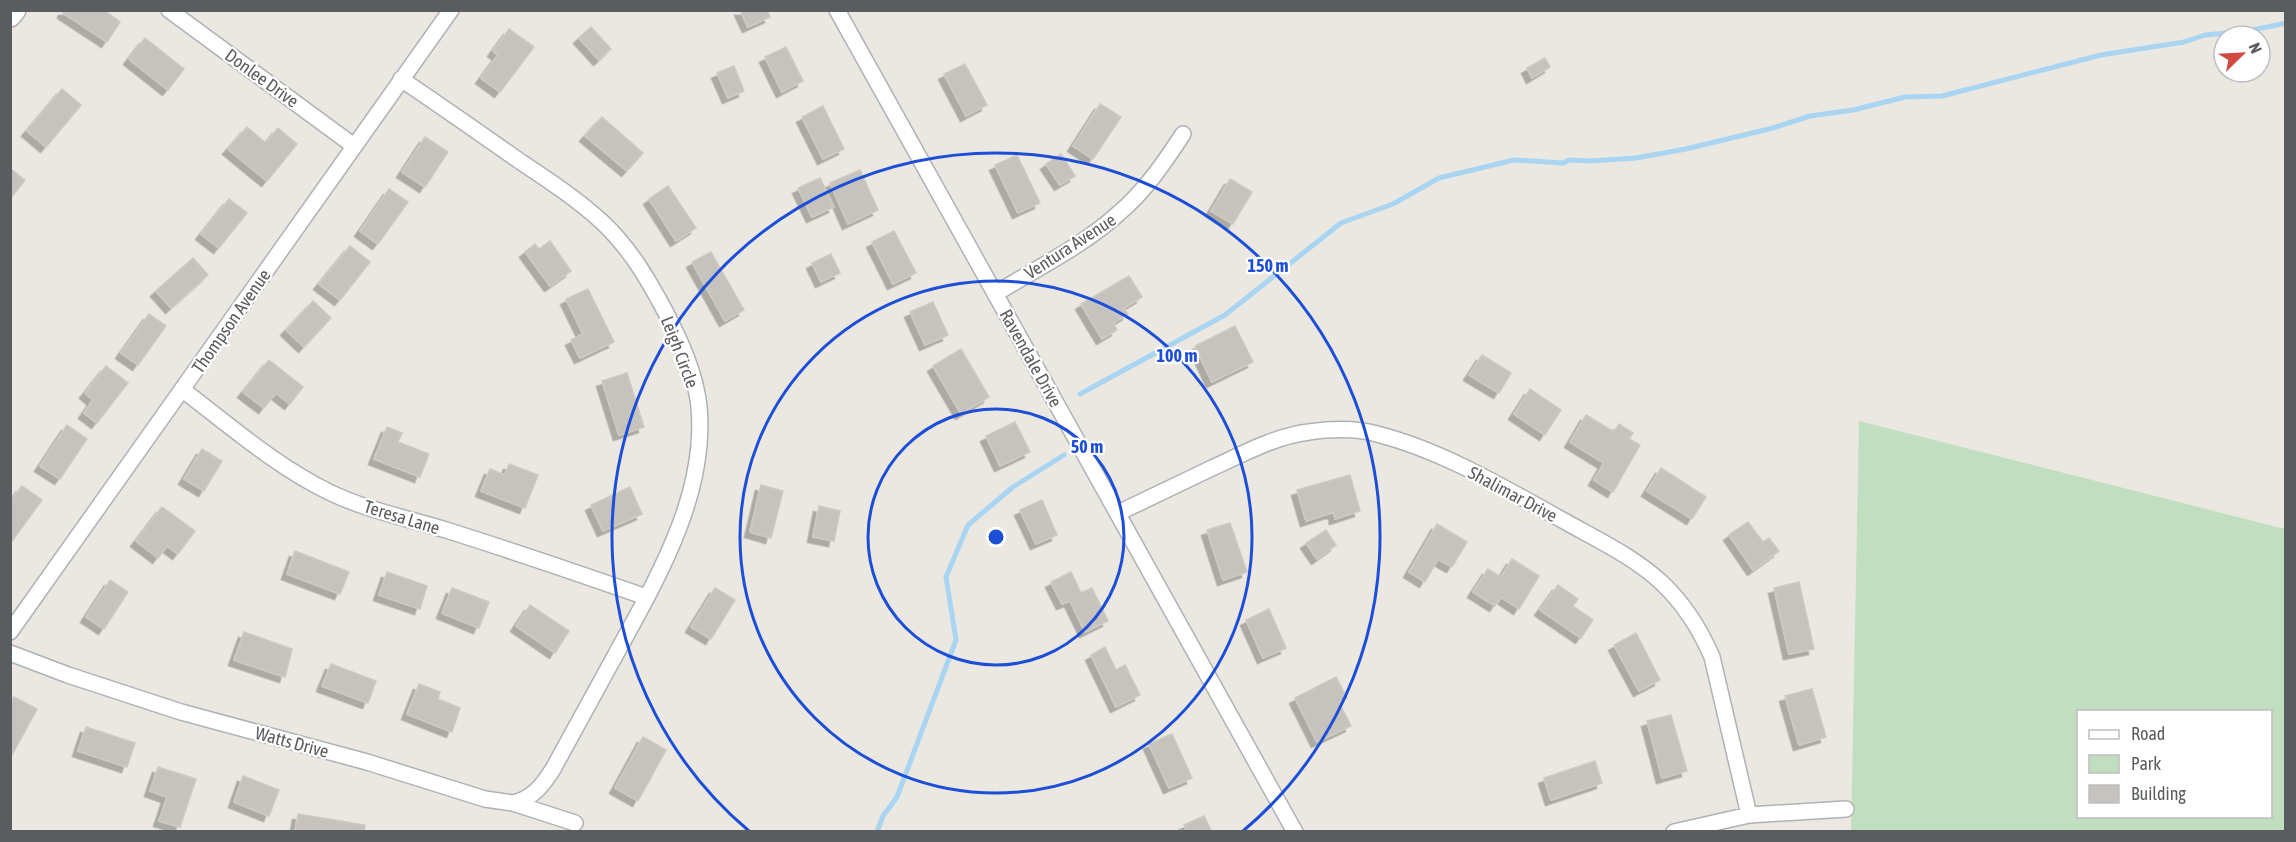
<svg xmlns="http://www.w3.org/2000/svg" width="2296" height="842" font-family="'Asap Condensed',sans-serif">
  <defs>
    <filter id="shadow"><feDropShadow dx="-5.5" dy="5.5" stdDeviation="0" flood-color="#0004"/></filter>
  </defs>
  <rect width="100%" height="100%" fill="#eae8e1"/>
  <!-- green -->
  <path fill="#c1dfc0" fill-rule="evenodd" d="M1859,421L2285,529V831L1851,832ZM2078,712H2270V816H2078Z"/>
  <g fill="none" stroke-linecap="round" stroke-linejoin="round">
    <!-- stream -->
    <path stroke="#a9d5f3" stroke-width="5" d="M1080,394L1225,315L1341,223L1393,204L1439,178L1514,160L1563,163L1569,160L1590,161L1636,158L1686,149L1773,128L1810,116L1853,110L1905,97L1942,96L2101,55L2184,42L2205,35L2248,31L2286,23
      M877,832L883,816L897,797L956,640L946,577L968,525L1013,487L1064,455"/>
  </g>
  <!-- building -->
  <path fill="#c6c3be" stroke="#cec9c0" stroke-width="1.5" filter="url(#shadow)" d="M64,10H104L120,22L107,42L63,13Z
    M740,10H767L770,17L748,27Z
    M591,27L611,49L599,60L579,38Z
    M509,29L534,47L500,92L481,78L498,55L493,51Z
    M145,38L184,69L168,90L129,59Z
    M786,47L803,81L782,92L765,57Z
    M1545,58L1550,67L1532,78L1527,68Z
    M965,64L987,105L966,116L944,74Z
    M734,66L744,91L728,98L717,73Z
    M62,89L81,105L46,147L27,131Z
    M1100,104L1121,117L1093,159L1073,146Z
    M823,106L844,149L823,159L802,117Z
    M602,117L643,153L627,171L585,136Z
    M247,127L266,143L278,128L297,144L267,181L228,149Z
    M425,137L448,152L425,187L402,172Z
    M1061,154L1075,176L1060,185L1046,164Z
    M1017,155L1040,203L1018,213L995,165Z
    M10,168L25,180L10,199Z
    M860,170L878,210L848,224L830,183Z
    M820,178L834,207L812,217L798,188Z
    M1230,179L1252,192L1233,224L1211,211Z
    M668,186L696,228L676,241L649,199Z
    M389,189L408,202L378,244L360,231Z
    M229,199L247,213L219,248L201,234Z
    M894,231L916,273L893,284L872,242Z
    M550,241L571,271L550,286L525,252L535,244L539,249Z
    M350,246L370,262L340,300L319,284Z
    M711,252L744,310L725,321L692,262Z
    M831,254L840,273L821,282L812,263Z
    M193,258L208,275L171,308L156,291Z
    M1129,276L1142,297L1124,308L1128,314L1113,323L1117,330L1102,339L1081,304Z
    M588,289L614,342L580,358L571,340L583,334L566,299Z
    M313,301L331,318L304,347L286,330Z
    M933,302L948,335L925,345L910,312Z
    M149,314L166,326L138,365L121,353Z
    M1235,326L1253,362L1212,382L1195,346Z
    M961,349L989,397L961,414L933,366Z
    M1482,355L1511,373L1499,393L1469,375Z
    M269,360L303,387L290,404L276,393L264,408L243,392Z
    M106,366L128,383L97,423L84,413L93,400L85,393Z
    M627,373L644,427L619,435L602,381Z
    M1530,389L1561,410L1545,435L1514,414Z
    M1586,415L1614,432L1619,424L1633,433L1629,439L1640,445L1613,492L1594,480L1604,463L1570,442Z
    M1015,422L1030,452L1000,466L986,436Z
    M67,425L87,439L60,479L40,466Z
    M387,427L402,433L398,442L429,454L420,477L374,459Z
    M202,449L222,461L204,491L184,479Z
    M509,464L538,475L525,508L481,491L490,469L505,475Z
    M1661,468L1706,497L1692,519L1647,491Z
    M1350,475L1360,511L1335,519L1334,512L1306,521L1297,490Z
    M761,485L783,491L771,538L750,532Z
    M22,486L42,500L10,544V502Z
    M630,487L642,514L603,531L591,505Z
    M1042,500L1057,535L1036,544L1020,510Z
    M819,506L840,511L834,541L813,537Z
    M162,507L195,531L178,554L167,546L158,558L136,541Z
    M1748,522L1763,542L1769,538L1779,551L1753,570L1729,535Z
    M1230,523L1247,572L1223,580L1207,530Z
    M1437,524L1467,542L1452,567L1438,559L1425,582L1409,572Z
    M1326,530L1336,545L1317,559L1306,543Z
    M295,551L349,572L340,594L287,574Z
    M1512,559L1539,576L1519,609L1501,597L1495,606L1473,592L1488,569L1501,577Z
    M387,572L427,586L420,609L379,595Z
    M1071,572L1081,593L1092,588L1108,621L1085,632L1070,601L1062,604L1051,582Z
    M110,580L128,592L104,629L86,617Z
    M1799,582L1814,649L1789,654L1774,588Z
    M1558,585L1578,599L1573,606L1593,620L1581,638L1540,610Z
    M452,588L489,602L479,628L442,613Z
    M715,588L735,600L711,639L691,627Z
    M530,605L569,631L555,653L516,626Z
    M1269,609L1286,648L1263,658L1246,620Z
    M244,632L292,649L285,677L234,660Z
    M1636,633L1660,680L1639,691L1614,645Z
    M1105,647L1116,670L1125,665L1140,695L1116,707L1091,655Z
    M331,664L376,681L368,703L322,686Z
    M1336,677L1347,698L1339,702L1351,726L1317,742L1295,698Z
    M419,684L440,692L438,699L460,708L452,732L407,714Z
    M1812,689L1826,737L1799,745L1785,696Z
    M14,697L37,709L12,755L10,703Z
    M1671,715L1687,771L1662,778L1647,721Z
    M86,727L135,743L127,767L78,751Z
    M1172,734L1192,778L1169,788L1149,744Z
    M643,737L666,750L638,801L615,788Z
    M1595,761L1602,783L1551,800L1544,778Z
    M158,767L196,779L180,827L159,821L167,797L150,791Z
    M243,776L279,790L269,816L234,802Z
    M298,814L365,825L364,832H295Z
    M1204,816L1212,832H1187L1184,825Z"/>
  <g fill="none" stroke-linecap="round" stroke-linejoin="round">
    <defs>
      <path id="street" d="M169,10L354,146
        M837,10L1295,832
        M401,79C441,106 481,134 521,162C548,180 577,199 601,221C630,248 648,279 666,313C681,342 696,375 699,407C707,495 657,579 616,654C595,692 574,730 553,769C543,785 532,799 513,803
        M995,294C1037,268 1083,246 1119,213C1145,191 1164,163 1183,134
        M183,390C230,426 276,466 329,492C366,510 407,518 446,530C513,551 580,574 646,597
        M1118,513C1149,498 1181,483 1212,468C1243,454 1275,436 1309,432C1331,429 1356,428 1377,434C1444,451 1506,489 1566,522C1598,540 1634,557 1662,583C1684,604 1700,629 1712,657L1749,815
        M10,632L451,10
        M10,653L68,675L181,712L367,762L485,799L513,803L575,823
        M1674,832L1749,815L1846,809"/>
      <path id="secondary" d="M10,16L15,10"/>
    </defs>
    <!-- street casing -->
    <use href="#street" stroke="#afb2b5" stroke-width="18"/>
    <!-- secondary casing -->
    <use href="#secondary" stroke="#aeb1b5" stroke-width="24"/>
    <!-- street -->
    <use href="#street" stroke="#fff" stroke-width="15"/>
    <!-- secondary -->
    <use href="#secondary" stroke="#fff" stroke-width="21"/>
  </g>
  <!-- distance rings -->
  <g fill="none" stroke="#1d4ed8" stroke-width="3">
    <circle cx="996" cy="537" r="128"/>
    <circle cx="996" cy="537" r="256"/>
    <path d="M749 831A384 384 0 1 1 1243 831"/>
  </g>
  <g text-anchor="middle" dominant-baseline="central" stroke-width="4.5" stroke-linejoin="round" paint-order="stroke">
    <!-- street labels -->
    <g font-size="18" fill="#5a5d60" stroke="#fff">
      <text transform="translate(262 78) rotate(36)">Donlee Drive</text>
      <text transform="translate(1070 246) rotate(-33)">Ventura Avenue</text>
      <text transform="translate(231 321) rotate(-55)">Thompson Avenue</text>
      <text transform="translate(680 352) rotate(69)">Leigh Circle</text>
      <text transform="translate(1031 358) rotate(61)">Ravendale Drive</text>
      <text transform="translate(1513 494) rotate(28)">Shalimar Drive</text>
      <text transform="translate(402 517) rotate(17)">Teresa Lane</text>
      <text transform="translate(292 742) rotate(15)">Watts Drive</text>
    </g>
  </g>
  <circle cx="996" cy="537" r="9" fill="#1d4ed8" stroke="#fff" stroke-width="3"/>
  <g font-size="18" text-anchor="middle" font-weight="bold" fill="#1d4ed8" stroke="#fff" stroke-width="4.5" stroke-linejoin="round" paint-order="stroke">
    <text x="1268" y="272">150 m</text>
    <text x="1177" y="362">100 m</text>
    <text x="1087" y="453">50 m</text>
  </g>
  <!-- border -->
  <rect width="2296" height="842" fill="none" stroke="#5a5d60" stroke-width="24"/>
  <!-- legend -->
  <rect x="2077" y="710" width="195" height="108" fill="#ffffff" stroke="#bdbebf" stroke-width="1.5"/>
  <rect x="2089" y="730" width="30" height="9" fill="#ffffff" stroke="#bdbebf" stroke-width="1.5"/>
  <text x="2131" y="740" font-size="18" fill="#5a5d60">Road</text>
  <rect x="2089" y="755" width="30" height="18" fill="#c1dfc0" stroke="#bdbebf" stroke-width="1.5"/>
  <text x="2131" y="770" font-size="18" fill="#5a5d60">Park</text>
  <rect x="2089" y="785" width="30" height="18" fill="#c6c3be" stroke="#bdbebf" stroke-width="1.5"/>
  <text x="2131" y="800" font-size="18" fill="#5a5d60">Building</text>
  <!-- north arrow -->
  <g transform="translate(2242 54) rotate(66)"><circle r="28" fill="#ffffff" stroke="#bdbebf" stroke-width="1.5"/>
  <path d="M0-4.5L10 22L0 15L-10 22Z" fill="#d14840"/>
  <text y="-9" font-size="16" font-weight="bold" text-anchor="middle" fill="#5a5d60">N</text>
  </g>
</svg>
